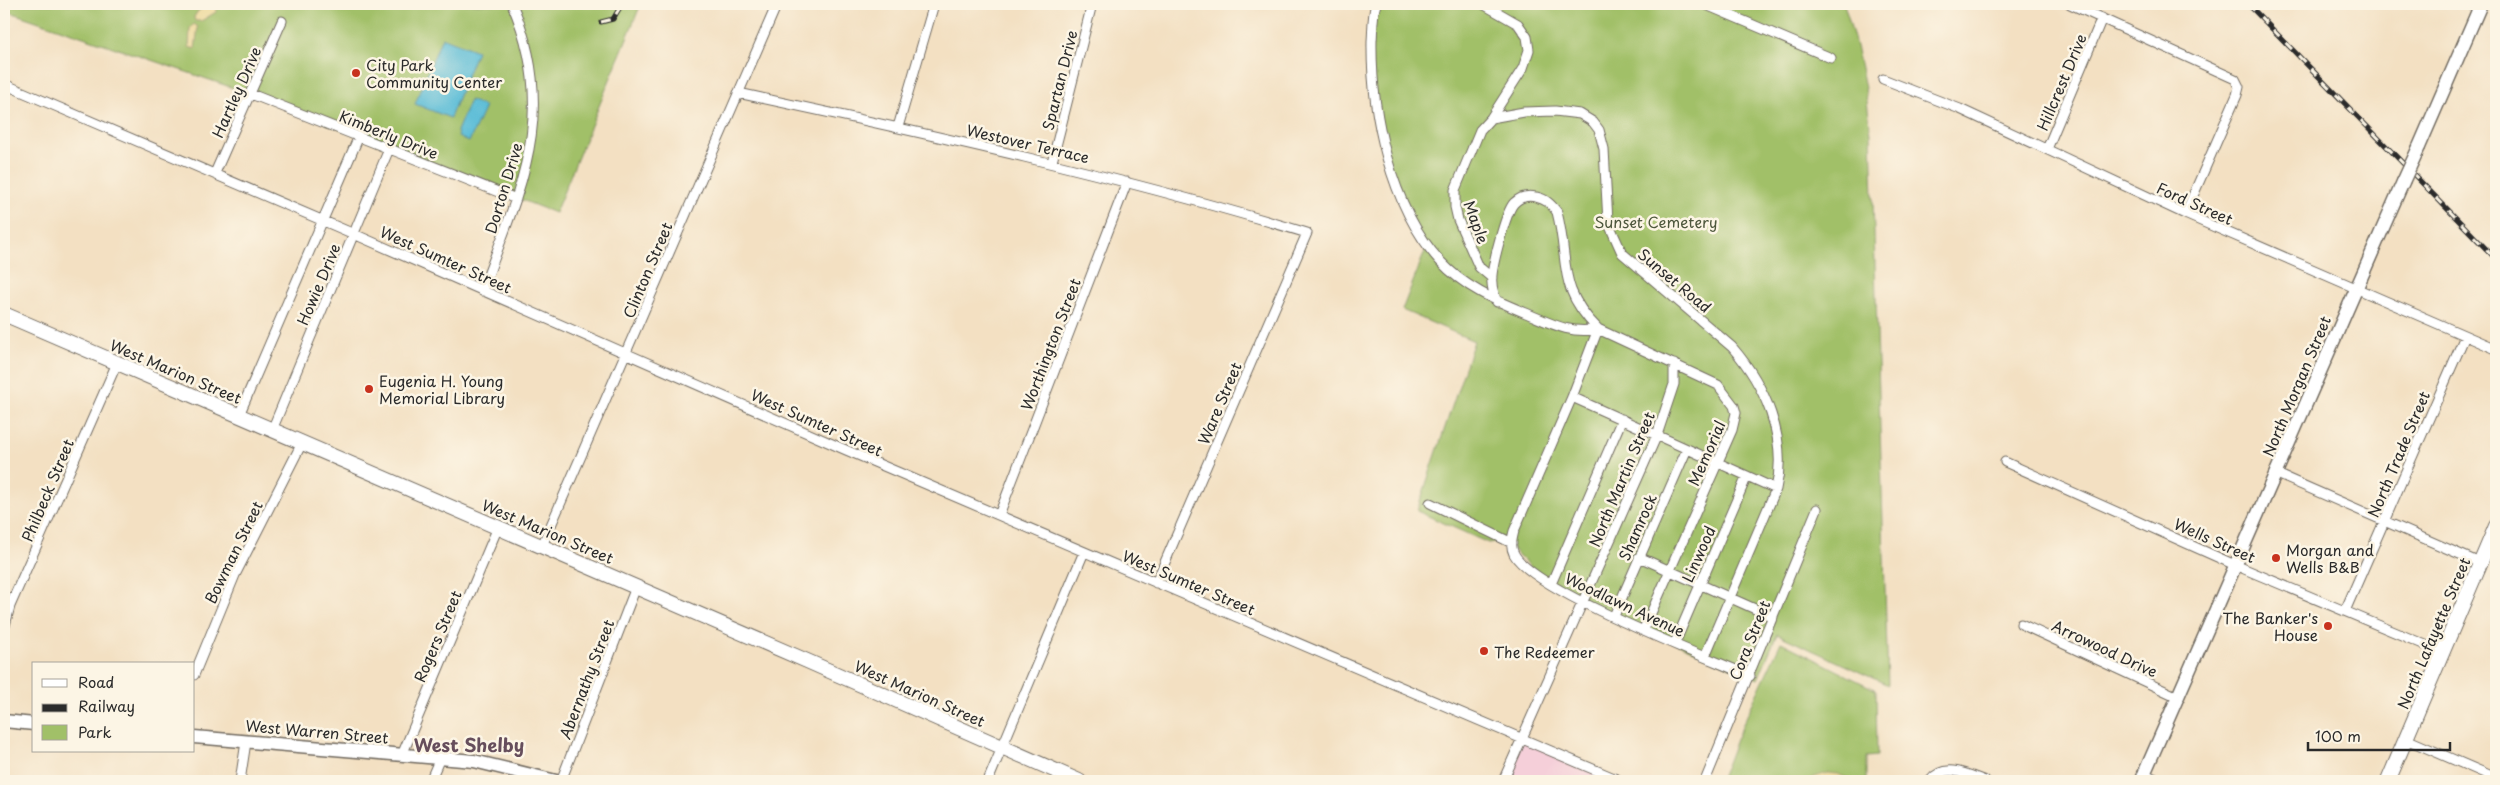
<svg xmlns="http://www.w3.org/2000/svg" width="2500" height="785" font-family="'Playpen Sans',sans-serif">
  <rect width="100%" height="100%" fill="#fcf5e5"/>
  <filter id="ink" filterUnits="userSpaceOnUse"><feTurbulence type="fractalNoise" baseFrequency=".02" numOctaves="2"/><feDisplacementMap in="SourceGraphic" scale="10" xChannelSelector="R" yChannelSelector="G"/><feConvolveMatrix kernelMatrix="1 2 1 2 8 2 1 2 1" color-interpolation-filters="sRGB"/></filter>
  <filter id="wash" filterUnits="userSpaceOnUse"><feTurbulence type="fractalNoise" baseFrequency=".0096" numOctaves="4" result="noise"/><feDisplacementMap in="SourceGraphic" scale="20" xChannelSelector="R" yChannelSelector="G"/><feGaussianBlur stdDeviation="1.12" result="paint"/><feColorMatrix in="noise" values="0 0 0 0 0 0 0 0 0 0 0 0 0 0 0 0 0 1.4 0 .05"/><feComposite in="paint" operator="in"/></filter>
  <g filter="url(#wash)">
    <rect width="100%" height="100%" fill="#f3e0c2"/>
    <!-- built -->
    <path fill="#f5cfd9" d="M1521,739L1621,781H1503Z"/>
    <!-- green -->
    <path fill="#a1c068" stroke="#66764a" d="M4,4H641L555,213L251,94L4,10Z
      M1373,4H1844C1858,48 1867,90 1871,135L1888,685L1777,634L1758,679L1583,602L1544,580L1500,537L1494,542L1488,543L1417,511L1474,341L1402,310L1427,246C1396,199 1377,132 1372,76C1369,53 1372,27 1373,4Z
      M1781,642L1876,690L1877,756L1866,757V781H1720L1737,737Z"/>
    <!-- sand -->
    <path fill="#eeda9e" stroke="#8c8264" d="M209,4H217L216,12L201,21H195L194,17L198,11Z
      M194,24L198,27L195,49L189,47L190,28Z
      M1827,773L1838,774L1853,781H1809L1812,778Z"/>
    <!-- water -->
    <path fill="#58bcd7" stroke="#427481" d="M442,37L477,51L450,118L415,104Z
      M470,100L485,107L469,142L458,137L457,131Z"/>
  </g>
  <g filter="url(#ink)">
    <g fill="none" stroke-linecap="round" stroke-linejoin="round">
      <defs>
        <path id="street" d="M1376,4C1372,16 1373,29 1372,41C1371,113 1390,206 1440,261C1464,287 1494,300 1526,313C1550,323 1571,335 1598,329
          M1483,4L1518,24L1527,37L1529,50L1523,68L1491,118L1480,130L1455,190V207L1458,220L1479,267L1492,278
          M1704,4L1831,58
          M2070,4L2235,79L2239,87L2237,95L2185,214
          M1883,79L1960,109L2185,214L2496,349
          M4,84L354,234L846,450L1621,781
          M738,93C930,134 1120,176 1307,233L1156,583
          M251,94L516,199
          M1491,118L1524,112L1555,111L1580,114L1593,122L1599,130L1604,149L1608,222L1622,253L1732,347C1765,385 1788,438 1776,489L1705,656
          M898,127L934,4
          M2047,149L2102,18
          M1052,162L1092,4
          M215,173L282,21
          M482,291C520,188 559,113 512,4
          M1497,302C1495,296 1492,290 1492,283C1490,271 1506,211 1514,203C1520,197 1528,195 1536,197C1546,199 1551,204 1557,212C1570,263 1556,287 1598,329L1718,385L1734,406L1736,413L1732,430L1644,629
          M1598,329L1572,397L1514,531C1512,539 1510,546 1514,554C1534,591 1704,656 1750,676
          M1572,397L1776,489
          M239,415L359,136
          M272,430L389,149
          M2005,462L2235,565L2442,652
          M2277,474L2480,563
          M1430,503L1512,543
          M999,515L1127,182
          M542,546L777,4
          M1639,557L1773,617
          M1551,584L1622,419
          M2345,611L2465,336
          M1614,616L1687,449
          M2021,624L2178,697
          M4,629L10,606L117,363
          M1675,643L1747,476
          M194,675L235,575L302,443
          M2406,739L2496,778
          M402,755L498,527
          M2144,774L2161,781
          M240,781L246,742
          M430,781L440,758
          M561,781L636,587
          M988,781L1084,552
          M1503,781L1657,435L1674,384V364
          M1705,781L1817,509
          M1930,781C1944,762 1967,774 1985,781"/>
        <path id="secondary" d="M2419,147L2481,4
          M4,721L34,724
          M194,737L474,761L556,781
          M2141,781L2403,182"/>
        <path id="primary" d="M4,314L807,661L1079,781
          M2388,781L2496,526"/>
      </defs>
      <!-- street casing -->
      <use href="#street" stroke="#716a60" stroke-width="11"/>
      <!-- secondary casing -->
      <use href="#secondary" stroke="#716a60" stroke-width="15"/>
      <!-- primary casing -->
      <use href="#primary" stroke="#716a60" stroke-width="16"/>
      <!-- street -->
      <use href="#street" stroke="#fff" stroke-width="9"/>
      <!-- secondary -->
      <use href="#secondary" stroke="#fff" stroke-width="12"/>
      <!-- primary -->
      <use href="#primary" stroke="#fff" stroke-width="14"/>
      <defs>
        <path id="rail" d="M2248,4L2496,259
          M601,22L613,19L622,4"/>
      </defs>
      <!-- rail casing -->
      <use href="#rail" stroke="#2b2b2b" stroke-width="5"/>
      <!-- rail -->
      <use href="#rail" stroke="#fcf5e5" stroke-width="3" stroke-dasharray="9" stroke-linecap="butt"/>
      <defs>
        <path id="secondary-bridge" d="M2403,182L2419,147"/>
      </defs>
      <!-- secondary-bridge casing -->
      <use href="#secondary-bridge" stroke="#716a60" stroke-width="15" stroke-linecap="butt"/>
      <!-- secondary-bridge -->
      <use href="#secondary-bridge" stroke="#fff" stroke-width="12"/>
    </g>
  </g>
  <!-- markers -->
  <g fill="#c8321e" stroke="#fcf5e5" stroke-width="2">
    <circle cx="356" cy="73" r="5"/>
    <circle cx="369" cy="389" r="5"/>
    <circle cx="2276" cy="558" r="5"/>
    <circle cx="2328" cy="626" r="5"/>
    <circle cx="1484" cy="651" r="5"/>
  </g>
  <g text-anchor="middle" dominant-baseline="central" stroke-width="5" stroke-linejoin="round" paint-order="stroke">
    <!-- poi labels -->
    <g font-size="15" fill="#2b2b2b" stroke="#fcf5e5" text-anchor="start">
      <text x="366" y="64">City Park<tspan x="366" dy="17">Community Center</tspan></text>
      <text x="379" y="380">Eugenia H. Young<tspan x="379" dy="17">Memorial Library</tspan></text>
      <text x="2286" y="549">Morgan and<tspan x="2286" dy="17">Wells B&amp;B</tspan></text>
      <text x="2318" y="617" text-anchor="end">The Banker's<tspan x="2318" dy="17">House</tspan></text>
      <text x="1494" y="651">The Redeemer</text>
    </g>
    <!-- street labels -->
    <g font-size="15" fill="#2b2b2b" stroke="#fcf5e5">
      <text transform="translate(1059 80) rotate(-76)">Spartan Drive</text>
      <text transform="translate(2061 82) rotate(-67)">Hillcrest Drive</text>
      <text transform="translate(236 92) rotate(-66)">Hartley Drive</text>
      <text transform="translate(389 134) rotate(22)">Kimberly Drive</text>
      <text transform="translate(1028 143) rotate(13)">Westover Terrace</text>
      <text transform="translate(503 188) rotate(-73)">Dorton Drive</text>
      <text transform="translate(2195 203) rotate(24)">Ford Street</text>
      <text transform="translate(1477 222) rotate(70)">Maple</text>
      <text transform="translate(446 259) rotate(24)">West Sumter Street</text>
      <text transform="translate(647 270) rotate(-67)">Clinton Street</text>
      <text transform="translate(1675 280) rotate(40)">Sunset Road</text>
      <text transform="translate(318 284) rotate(-67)">Howie Drive</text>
      <text transform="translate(1050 344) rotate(-69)">Worthington Street</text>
      <text transform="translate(176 371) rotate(23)">West Marion Street</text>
      <text transform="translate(2296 386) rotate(-67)">North Morgan Street</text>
      <text transform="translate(1219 403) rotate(-67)">Ware Street</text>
      <text transform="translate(817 422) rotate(24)">West Sumter Street</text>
      <text transform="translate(1706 453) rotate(-66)">Memorial</text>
      <text transform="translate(2398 454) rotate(-67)">North Trade Street</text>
      <text transform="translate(1621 479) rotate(-67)">North Martin Street</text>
      <text transform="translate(47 490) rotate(-67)">Philbeck Street</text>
      <text transform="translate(1637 527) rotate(-66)">Shamrock</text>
      <text transform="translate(548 531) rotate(23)">West Marion Street</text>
      <text transform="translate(2215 540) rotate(24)">Wells Street</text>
      <text transform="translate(233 552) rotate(-64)">Bowman Street</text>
      <text transform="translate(1698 554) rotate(-66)">Linwood</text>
      <text transform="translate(1189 582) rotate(23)">West Sumter Street</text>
      <text transform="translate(1625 604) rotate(25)">Woodlawn Avenue</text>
      <text transform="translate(2433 633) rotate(-67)">North Lafayette Street</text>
      <text transform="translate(437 636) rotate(-67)">Rogers Street</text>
      <text transform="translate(1749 640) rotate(-68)">Cora Street</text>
      <text transform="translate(2105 648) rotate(25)">Arrowood Drive</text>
      <text transform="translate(586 679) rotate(-69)">Abernathy Street</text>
      <text transform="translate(920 693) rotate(24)">West Marion Street</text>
      <text transform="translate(317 731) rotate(5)">West Warren Street</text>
    </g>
    <!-- park labels -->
    <g font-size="15" fill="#4e583d" stroke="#fcf5e5">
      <text x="1656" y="221">Sunset Cemetery</text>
    </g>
    <!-- quarter labels -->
    <g font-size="18" font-weight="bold" fill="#664e5c" stroke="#fcf5e5">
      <text x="469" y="744">West Shelby</text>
    </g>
  </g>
  <!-- margin -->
  <rect width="2500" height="785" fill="none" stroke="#fcf5e5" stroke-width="20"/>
  <!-- legend -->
  <rect x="32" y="662" width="162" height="90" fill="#fcf5e5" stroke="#a8a49b"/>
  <rect x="42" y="679" width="25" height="8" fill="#ffffff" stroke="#a8a49b"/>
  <text x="78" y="688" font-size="15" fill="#2b2b2b">Road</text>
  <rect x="42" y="704" width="25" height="8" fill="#2b2b2b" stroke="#a8a49b"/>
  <text x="78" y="712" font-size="15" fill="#2b2b2b">Railway</text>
  <rect x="42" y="725" width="25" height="15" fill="#a1c068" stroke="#a8a49b"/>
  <text x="78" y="738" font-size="15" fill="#2b2b2b">Park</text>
  <!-- scale -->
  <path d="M2308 742v8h142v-8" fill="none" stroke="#2b2b2b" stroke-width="2.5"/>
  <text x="2315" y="742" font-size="15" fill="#2b2b2b" stroke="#fcf5e5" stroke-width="4" paint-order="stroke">100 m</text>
</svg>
